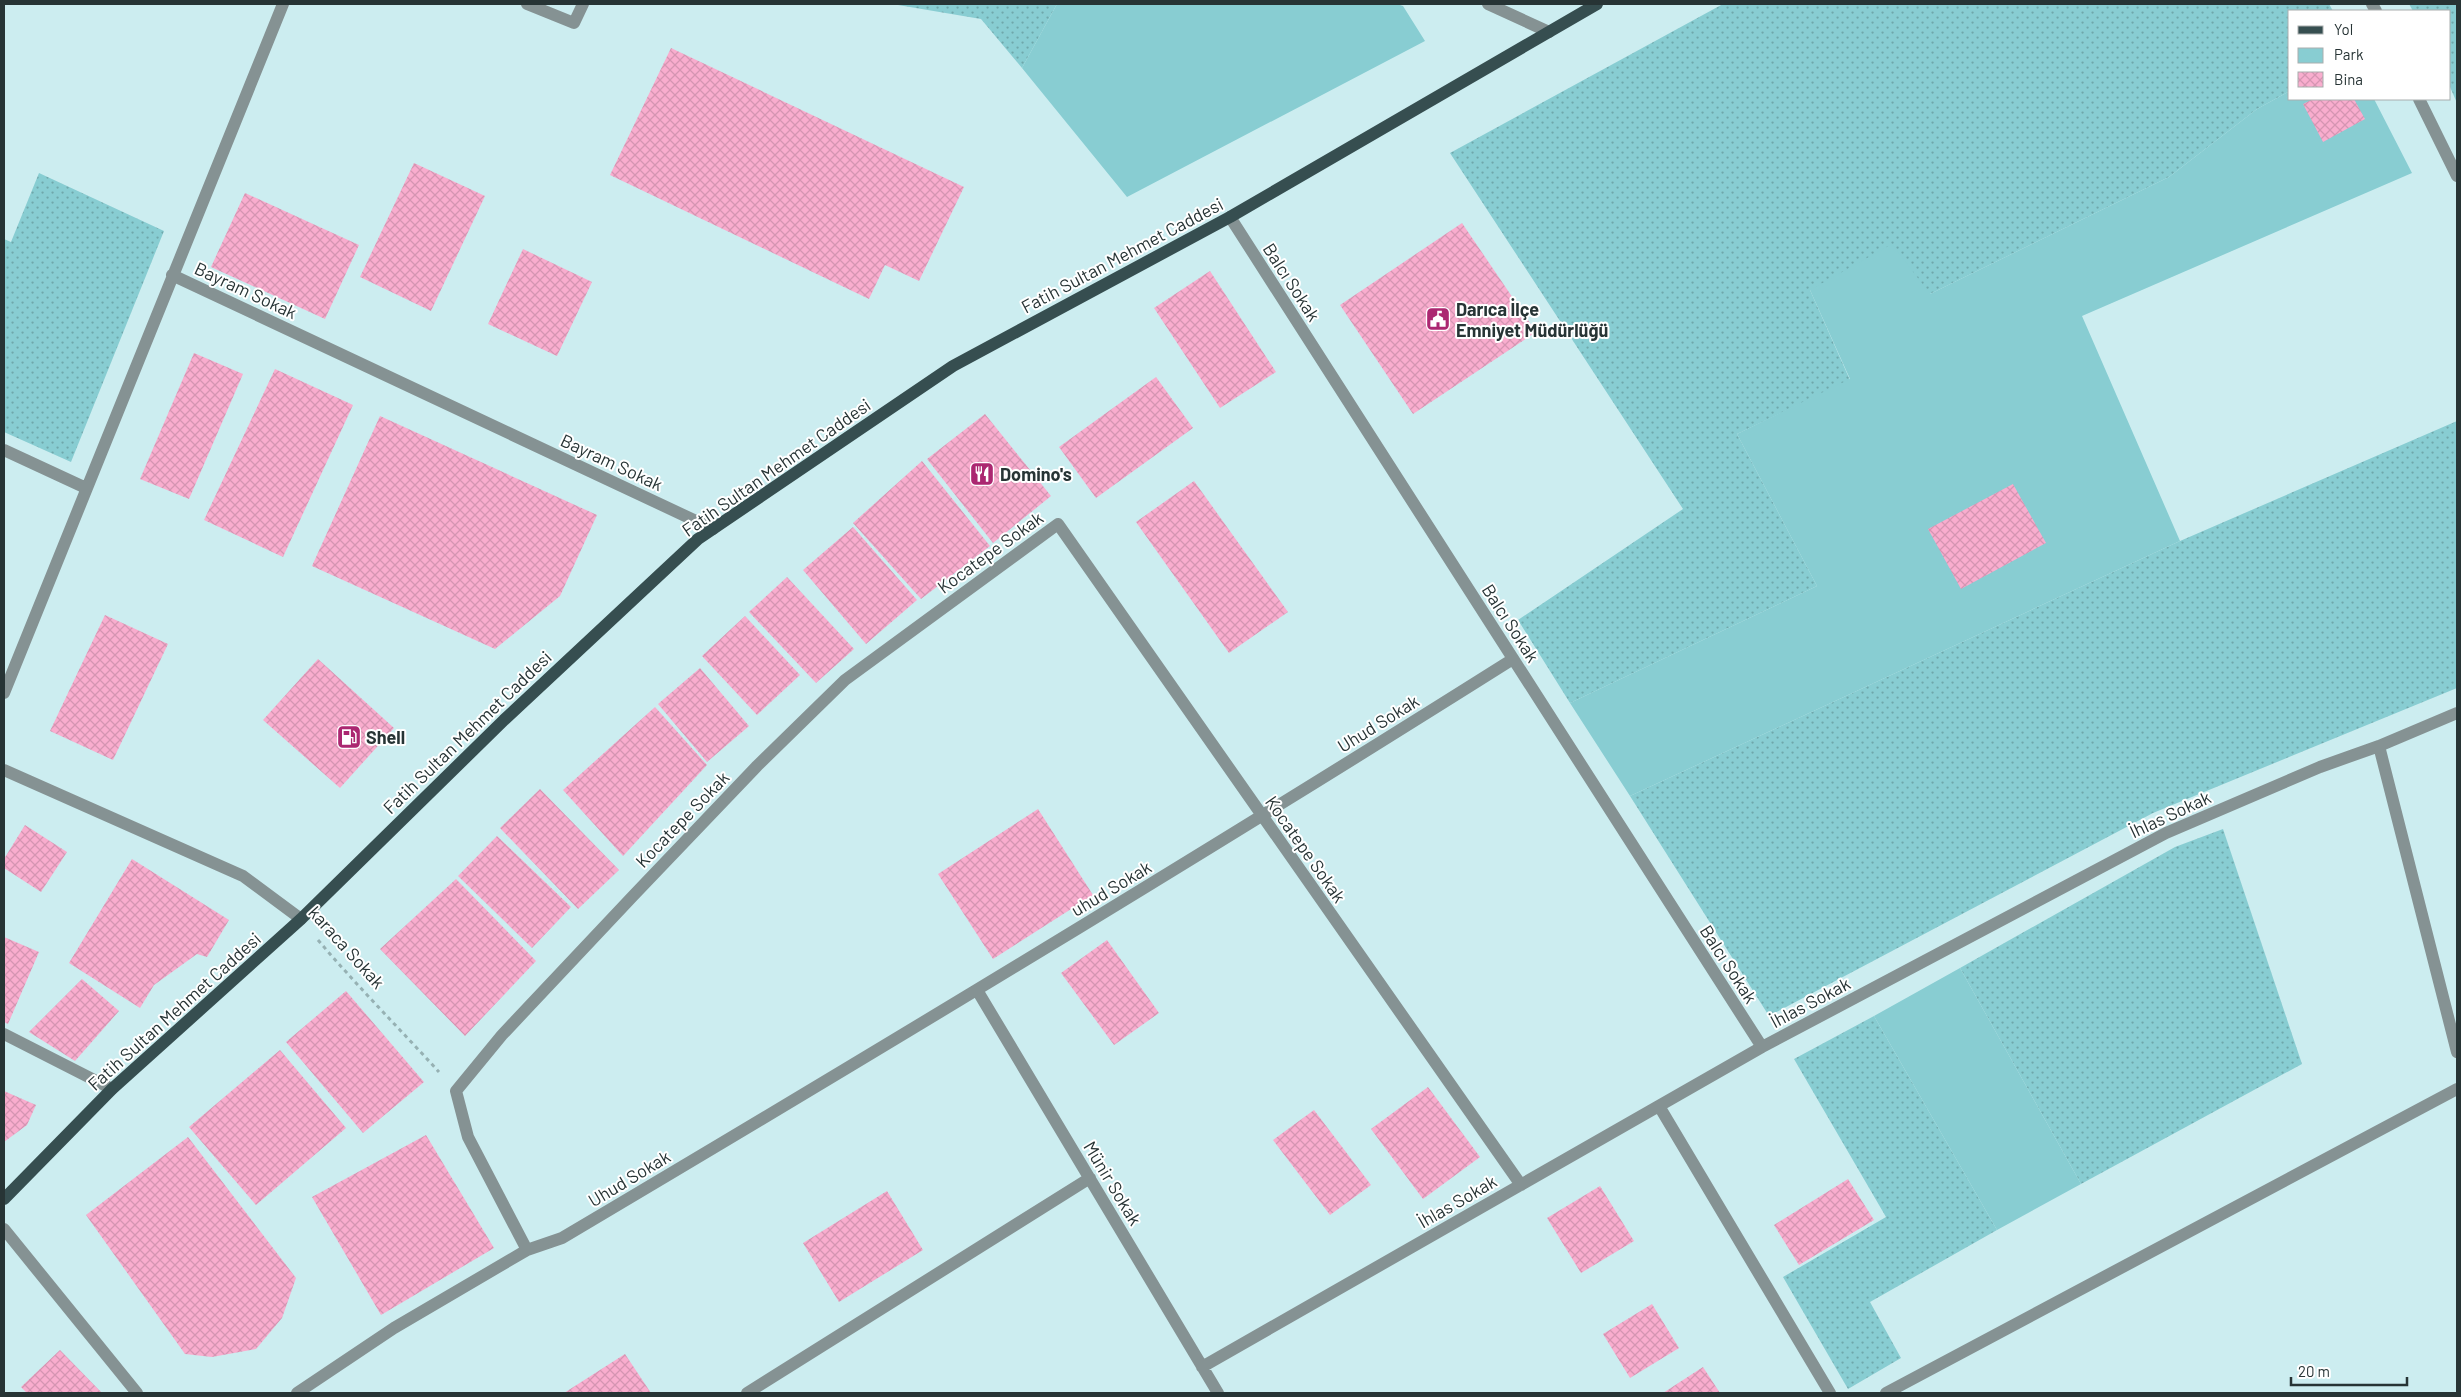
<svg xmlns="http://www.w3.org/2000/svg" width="2461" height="1397" font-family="Barlow,sans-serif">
  <defs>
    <pattern id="grass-dots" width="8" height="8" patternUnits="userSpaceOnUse" patternTransform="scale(1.25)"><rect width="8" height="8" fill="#88cdd2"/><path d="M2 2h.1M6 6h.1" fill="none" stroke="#6fa7ab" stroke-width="1.8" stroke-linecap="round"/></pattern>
    <pattern id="building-cross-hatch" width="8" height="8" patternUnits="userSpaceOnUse" patternTransform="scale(1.25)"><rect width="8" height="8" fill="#f9adce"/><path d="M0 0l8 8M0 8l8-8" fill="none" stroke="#d595b2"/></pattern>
  </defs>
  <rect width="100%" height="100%" fill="#ccedf0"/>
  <!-- grass -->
  <path fill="url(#grass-dots)" d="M892,4H1057L1022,68L981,19Z
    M1723,4H2329L2333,11H2290V91L2257,109L2169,177L1930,294L1810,290L1850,380L1737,434L1817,586L1570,703L1518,620L1683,509L1450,153Z
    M2409,4H2457V103L2450,87V11H2413Z
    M39,173L164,231L71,462L4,432V239L11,242Z
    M2457,421V688L2153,813L1769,1016L1630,796L2180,541Z
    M2223,829L2302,1064L2081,1184L1960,968L2175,847Z
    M1874,1016L1997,1230L1870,1302L1901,1358L1848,1389L1783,1277L1886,1217L1794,1059Z"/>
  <!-- green -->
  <path fill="#88cdd2" d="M1057,4H1397L1403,6L1425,41L1127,197L1022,68Z
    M2290,91V99H2374L2412,173L2082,316L2180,541L1630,796L1570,703L1817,586L1737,434L1850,379L1810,290L1892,244L1930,294L2169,177L2257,109Z
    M1960,968L2081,1184L1997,1230L1874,1016Z"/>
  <!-- building -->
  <path fill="url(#building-cross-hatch)" d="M671,48L964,187L919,281L885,265L869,299L610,175Z
    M2313,99H2354L2365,119L2323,142L2303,104Z
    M414,163L485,196L431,311L360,277Z
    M245,193L359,245L325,319L211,267Z
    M1462,223L1536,332L1413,414L1340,305Z
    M523,249L592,282L557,356L488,324Z
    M1210,271L1276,372L1220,408L1154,308Z
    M194,353L243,374L189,499L140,479Z
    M275,369L353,405L283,557L204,520Z
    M1156,377L1193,428L1096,498L1059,447Z
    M985,414L1051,496L993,543L927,459Z
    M380,416L597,515L560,596L495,649L312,566Z
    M922,461L990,546L921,599L853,523Z
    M1194,481L1288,612L1229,653L1136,522Z
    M2013,484L2046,543L1961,589L1928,529Z
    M853,527L917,600L866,644L803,570Z
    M787,577L854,649L816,683L749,612Z
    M105,615L168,644L113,760L50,731Z
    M745,616L800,675L757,715L702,656Z
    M318,659L394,728L340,788L263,720Z
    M700,668L749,726L707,762L658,704Z
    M655,707L707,765L623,856L563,790Z
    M540,789L619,870L578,909L500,828Z
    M1038,809L1093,895L993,959L938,874Z
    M25,825L67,852L41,892L4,868V859Z
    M497,836L571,907L532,948L458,876Z
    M132,859L229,920L207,957L197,954L154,985L140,1008L69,963Z
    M456,879L536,961L465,1036L380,949Z
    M4,937L39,952L8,1024L4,1022Z
    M1107,940L1159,1013L1114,1045L1061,973Z
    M82,979L119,1011L75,1061L29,1032Z
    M346,991L424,1082L363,1133L286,1042Z
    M280,1050L346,1128L256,1205L189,1127Z
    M1428,1087L1480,1157L1423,1199L1371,1129Z
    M4,1091L36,1105L27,1125L4,1142Z
    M1314,1110L1371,1185L1330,1215L1273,1140Z
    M426,1135L494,1248L381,1315L312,1197Z
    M188,1137L296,1278L282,1318L256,1349L212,1357L185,1354L86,1215Z
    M1848,1179L1874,1220L1799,1265L1774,1225Z
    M1600,1186L1634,1241L1581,1273L1547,1218Z
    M887,1191L923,1250L839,1302L803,1243Z
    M1652,1304L1679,1348L1630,1378L1603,1334Z
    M60,1350L102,1393H27L21,1387Z
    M625,1354L651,1393H564Z
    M1703,1367L1720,1393H1663Z"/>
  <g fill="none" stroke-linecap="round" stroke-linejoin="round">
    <!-- path -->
    <path stroke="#96b1b3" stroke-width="3" stroke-dasharray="4 4" stroke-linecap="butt" d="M318,940C357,986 399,1028 439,1072"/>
    <!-- minor -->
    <path stroke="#859293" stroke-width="12" d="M527,4L574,23L583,4
      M1488,4L1549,32
      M2372,4L2376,11
      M2419,99L2457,176
      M1230,217L1762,1047
      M172,275L713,529
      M4,450L86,488
      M4,693L283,4
      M2379,746L2457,1052
      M4,770L243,876L301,919
      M977,990L1218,1393
      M4,1034L112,1089
      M1659,1106L1830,1393
      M4,1229L137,1393
      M527,1250L468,1137L456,1091L502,1035L632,897L757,766L845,680L1058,524L1521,1185
      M1202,1367L1762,1047L2166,833L2320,767L2379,746L2457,713
      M297,1393L394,1328L527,1250L562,1238C881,1049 1199,857 1513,659
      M747,1393L1090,1178
      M1886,1393L2457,1089"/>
    <!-- major -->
    <path stroke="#364e50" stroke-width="12" d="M4,1199L112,1089L301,919L504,720L698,539L953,366L1230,217L1597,4"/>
  </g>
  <!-- icons -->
  <defs>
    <symbol id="civic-square" viewBox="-11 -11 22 22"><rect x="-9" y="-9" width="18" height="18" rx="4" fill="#ab2771" stroke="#fff"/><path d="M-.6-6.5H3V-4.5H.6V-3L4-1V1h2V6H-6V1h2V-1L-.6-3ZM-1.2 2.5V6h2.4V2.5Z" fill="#fff"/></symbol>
    <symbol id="restaurant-square" viewBox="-11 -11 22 22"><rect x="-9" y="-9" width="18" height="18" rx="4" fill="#ab2771" stroke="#fff"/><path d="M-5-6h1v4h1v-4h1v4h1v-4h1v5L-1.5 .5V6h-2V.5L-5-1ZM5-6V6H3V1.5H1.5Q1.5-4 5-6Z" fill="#fff"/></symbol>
    <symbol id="fuel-square" viewBox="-11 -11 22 22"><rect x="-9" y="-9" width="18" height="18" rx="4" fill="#ab2771" stroke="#fff"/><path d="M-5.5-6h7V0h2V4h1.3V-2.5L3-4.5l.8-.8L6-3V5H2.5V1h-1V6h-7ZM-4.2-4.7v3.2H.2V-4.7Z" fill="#fff"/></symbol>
  </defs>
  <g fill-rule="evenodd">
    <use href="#civic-square" x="1424" y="305" width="28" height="28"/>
    <use href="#restaurant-square" x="968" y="460" width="28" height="28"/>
    <use href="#fuel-square" x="335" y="723" width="28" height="28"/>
  </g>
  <g text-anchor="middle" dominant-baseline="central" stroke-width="4" stroke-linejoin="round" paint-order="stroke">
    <!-- street labels -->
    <g font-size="18" fill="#273435" stroke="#fff">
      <text transform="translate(1122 255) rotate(-28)">Fatih Sultan Mehmet Caddesi</text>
      <text transform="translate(1292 282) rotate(57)">Balcı Sokak</text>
      <text transform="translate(246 290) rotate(25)">Bayram Sokak</text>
      <text transform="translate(612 462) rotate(25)">Bayram Sokak</text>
      <text transform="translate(776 467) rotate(-35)">Fatih Sultan Mehmet Caddesi</text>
      <text transform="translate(990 552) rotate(-36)">Kocatepe Sokak</text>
      <text transform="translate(1511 623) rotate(57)">Balcı Sokak</text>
      <text transform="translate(1378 723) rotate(-32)">Uhud Sokak</text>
      <text transform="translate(467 732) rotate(-44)">Fatih Sultan Mehmet Caddesi</text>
      <text transform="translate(2170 814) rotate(-25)">İhlas Sokak</text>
      <text transform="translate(682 819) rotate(-46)">Kocatepe Sokak</text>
      <text transform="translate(1306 849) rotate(55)">Kocatepe Sokak</text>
      <text transform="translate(1111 888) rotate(-31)">uhud Sokak</text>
      <text transform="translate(347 947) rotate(48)">karaca Sokak</text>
      <text transform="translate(1729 964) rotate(57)">Balcı Sokak</text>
      <text transform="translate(1810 1002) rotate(-28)">İhlas Sokak</text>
      <text transform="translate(174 1011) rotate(-42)">Fatih Sultan Mehmet Caddesi</text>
      <text transform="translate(629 1178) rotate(-31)">Uhud Sokak</text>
      <text transform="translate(1113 1183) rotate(59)">Münir Sokak</text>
      <text transform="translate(1457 1201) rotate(-30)">İhlas Sokak</text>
    </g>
    <!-- poi labels -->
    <g font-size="18" font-weight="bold" fill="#273435" stroke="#fff" text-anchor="start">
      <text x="1456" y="309">Darıca İlçe<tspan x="1456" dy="21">Emniyet Müdürlüğü</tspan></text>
      <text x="1000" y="474">Domino's</text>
      <text x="366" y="737">Shell</text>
    </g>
  </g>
  <!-- border -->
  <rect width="2461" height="1397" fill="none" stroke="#273435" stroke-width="10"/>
  <!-- legend -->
  <rect x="2288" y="10" width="162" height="90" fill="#ffffff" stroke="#a9aeae"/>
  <rect x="2298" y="26" width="25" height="8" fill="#364e50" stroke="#a9aeae"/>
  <text x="2334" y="35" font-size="15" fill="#273435">Yol</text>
  <rect x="2298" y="48" width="25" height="15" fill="#88cdd2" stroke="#a9aeae"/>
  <text x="2334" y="60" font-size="15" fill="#273435">Park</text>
  <rect x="2298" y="72" width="25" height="15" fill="url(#building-cross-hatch)" stroke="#a9aeae"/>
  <text x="2334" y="85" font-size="15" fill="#273435">Bina</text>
  <!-- scale -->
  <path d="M2291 1377v8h116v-8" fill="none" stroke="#273435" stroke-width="2.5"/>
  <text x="2298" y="1377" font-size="15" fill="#273435" stroke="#ffffff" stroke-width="4" paint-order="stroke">20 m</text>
</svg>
